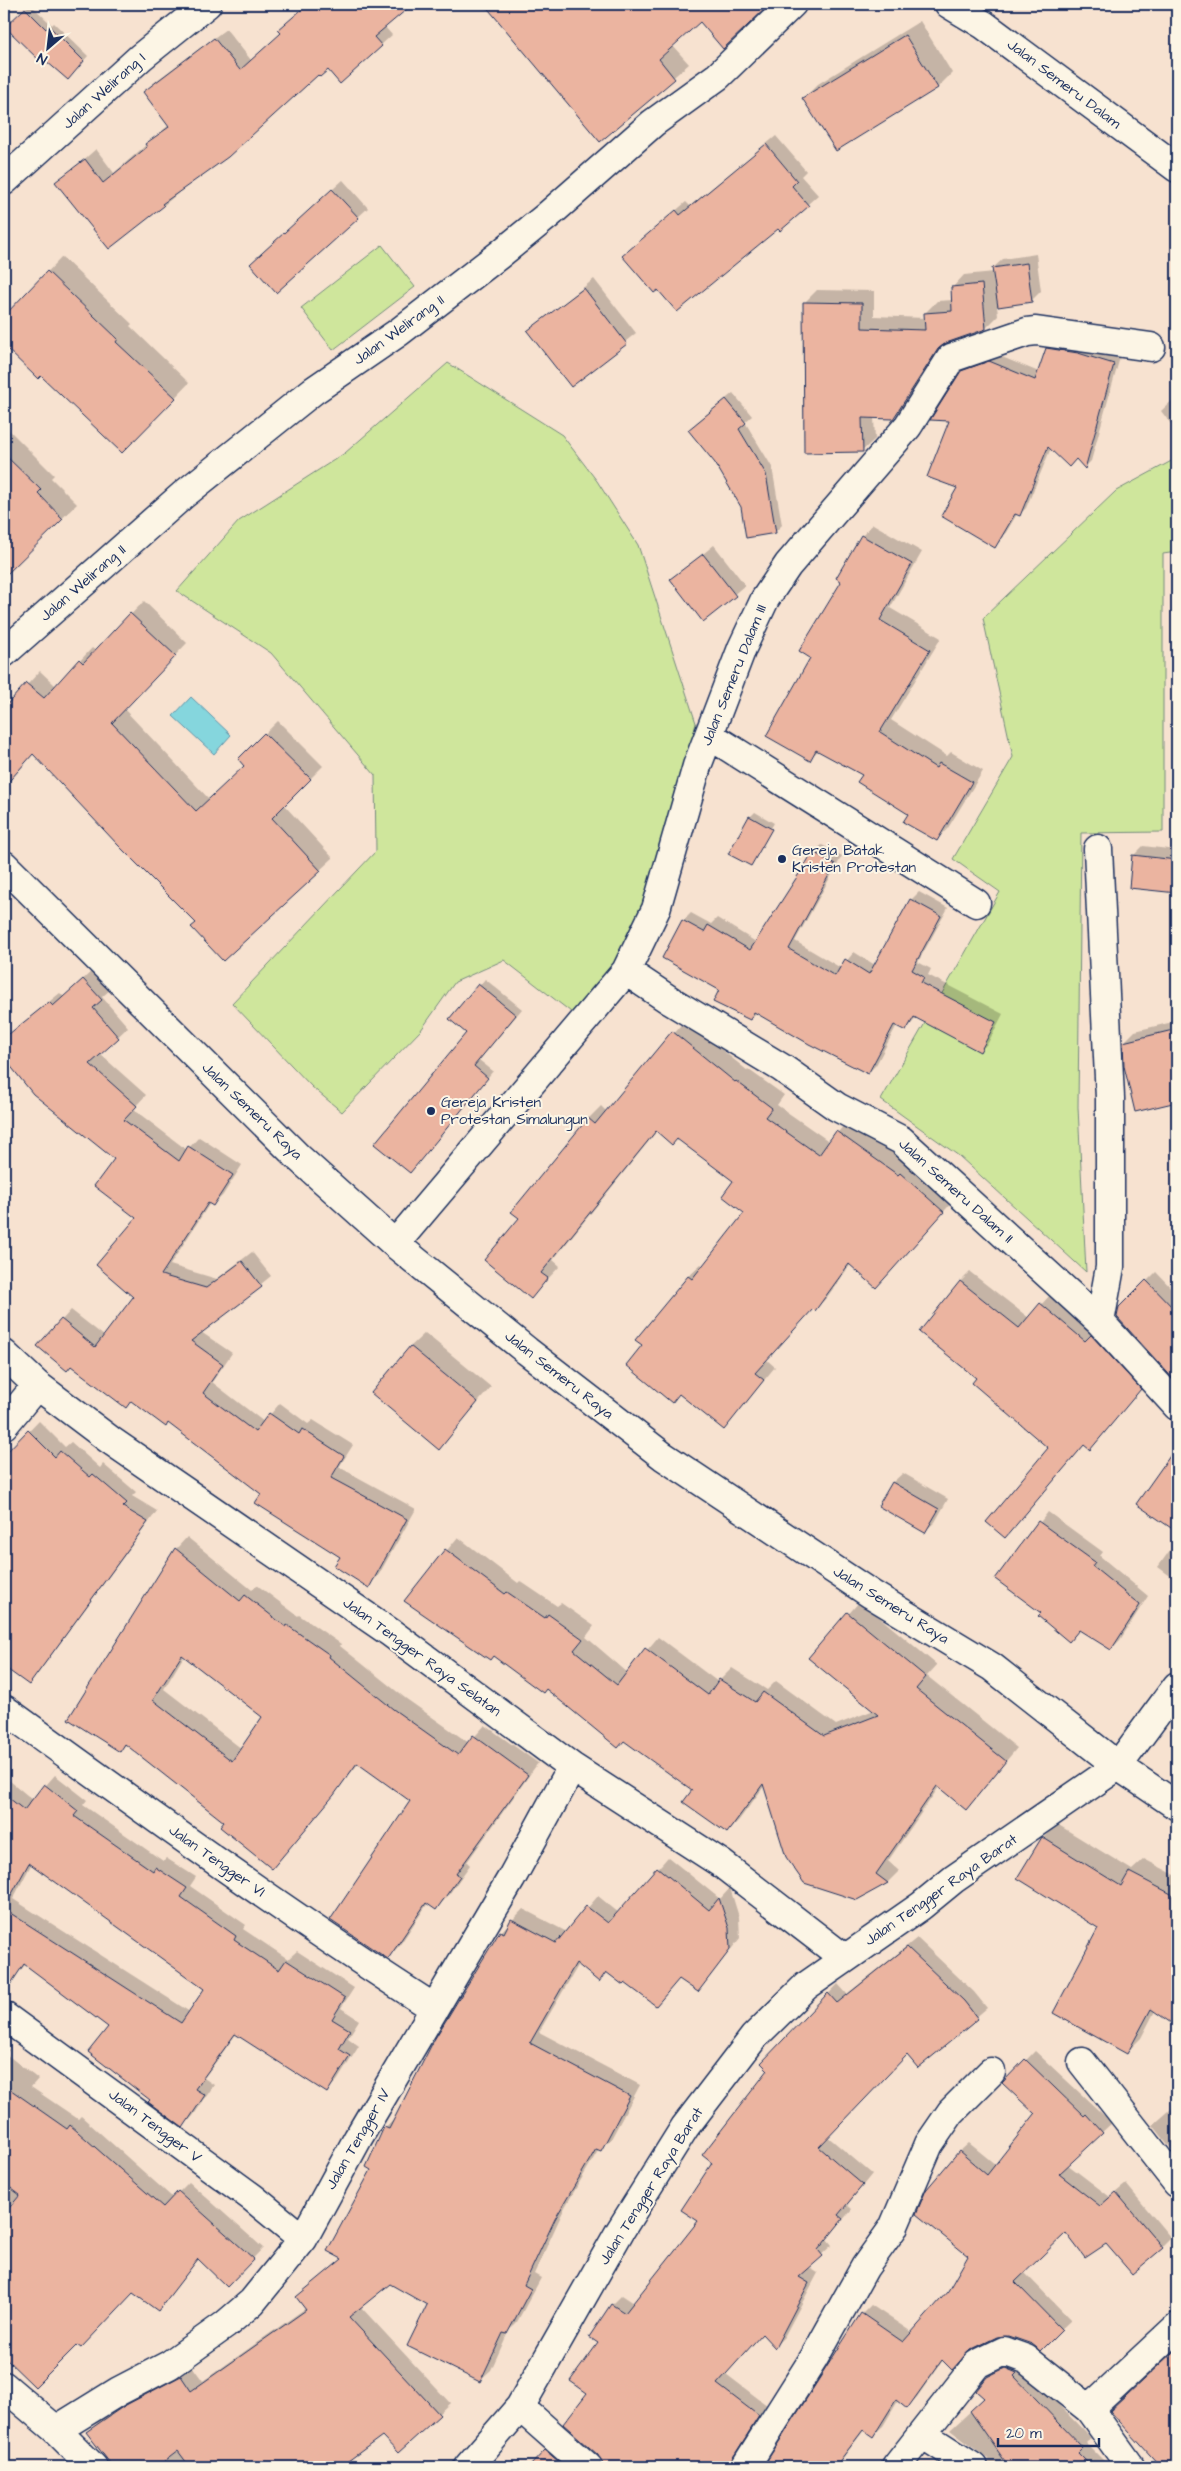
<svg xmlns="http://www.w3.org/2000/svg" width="1181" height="2471" font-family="'Architects Daughter',sans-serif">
  <rect width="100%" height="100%" fill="#f7e2d0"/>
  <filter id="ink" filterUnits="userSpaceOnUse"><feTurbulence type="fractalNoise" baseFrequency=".02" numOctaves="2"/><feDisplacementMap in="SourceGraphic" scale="10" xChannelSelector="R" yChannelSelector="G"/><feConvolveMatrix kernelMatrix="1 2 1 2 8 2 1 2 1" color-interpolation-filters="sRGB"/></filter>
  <g filter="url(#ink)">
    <!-- green -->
    <path fill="#cfe69c" stroke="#758a7d" d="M382,245L415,287L333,350L301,308Z
      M448,363L562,435L597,481L638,545L696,723L663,860L637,939L584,1022L504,960L455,982L421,1030L342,1112L312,1087L232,1003L376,851L375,775L271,653L177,591L239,521L345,453Z
      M1177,458V552L1163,554V832L1081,833L1078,1107L1086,1272L959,1156L881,1100L1000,892L953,859L1013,757L983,618L1116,491Z"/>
    <!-- water -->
    <path fill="#85d6dd" stroke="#5b93aa" d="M191,697L231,735L214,754L173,716Z"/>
    <!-- shadow -->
    <path fill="#0003" fill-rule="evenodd" d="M30,4L52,25L54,23L88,56L72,74L7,27Z
      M305,4H411L384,26L392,35L381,45L319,73L163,206L57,183L96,149L114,173L169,125L145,92L156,81L226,29L251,60L282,33L280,30L306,5Z
      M498,4H768L724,47L700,20L672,45L689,64L600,140L492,10Z
      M1168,4H1177V13Z
      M920,21L952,73L938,87L837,150L804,98L818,84Z
      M776,136L806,171L801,176L818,195L780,229L778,227L633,247L686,202L690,206Z
      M343,180L368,208L358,217L261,254Z
      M1036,254L1041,291L1031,301L997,306L998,316L986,328L946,342L906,405L893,418L874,417L875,439L862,451L804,303L817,290L874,291V316L925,318V313L937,301L953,300L952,288L964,275L994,272L993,268L1003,259Z
      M62,257L132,324L130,326L189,383L137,437L41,374L38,377L4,344V317Z
      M594,279L636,333L571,385L529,331Z
      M1054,342L1086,346L1120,357L1091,461L1085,467L1077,458L1051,448L1026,508L1019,515L1017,514L1002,539L995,546L959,488L950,420L962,372L970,364L997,355L1039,372L1047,349Z
      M733,393L752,416L745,422L772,467L782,525L775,532L742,507L696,423Z
      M1177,396V432L1161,411Z
      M4,425L54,475L51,478L77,504L10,569L4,562Z
      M873,524L922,552L890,608L941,638L891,720L947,756L951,752L983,771L948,828L937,840L864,775L819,750L809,759L812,657L862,536Z
      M714,545L745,585L704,620L672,579Z
      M1177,559V613L1176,561Z
      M144,601L187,643L124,709L209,799L246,766L239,759L278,721L323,766L284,805L333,858L320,870L197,922L34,753L8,781L4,778V710L40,671L56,686L92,648L96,651Z
      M755,812L774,823L750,865V817Z
      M822,845L842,856L795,941L841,968L854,952L875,965L911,900L919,892L948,908L918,962L931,969L928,975L1003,1014L988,1043L980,1051L917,1017L906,1030L897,1025L876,1065L868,1073L757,1012L750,1019L721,989L683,921L691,913L711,924L717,918L756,942L814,852Z
      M1143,846L1177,850V892L1130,887L1133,856Z
      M93,970L111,989L102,997L128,1027L100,1054L146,1095L133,1109L187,1150L199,1137L242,1165L223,1195L213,1205L210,1203L170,1265L217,1279L252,1252L271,1276L201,1332L232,1353L212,1382L264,1422L280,1403L308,1424L313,1420L353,1445L339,1467L416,1509L378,1576L368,1586L341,1556L169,1422L132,1400L126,1407L62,1320L71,1310L104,1336L135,1297L138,1218L116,1159L34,1093L4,1056V1038L60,993L64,997Z
      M485,979L522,1009L479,1060L493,1071L416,1165L468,1032L451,1019Z
      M685,1020L748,1071L749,1070L784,1095L777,1105L830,1142L849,1119L955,1199L876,1287L851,1264L827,1297L815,1310L813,1308L767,1360L775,1367L724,1429L643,1345L688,1276L701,1264L704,1267L746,1212L734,1181L677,1138L657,1131L553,1260L560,1266L531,1297L520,1217L588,1119L601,1106L607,1112Z
      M1177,1021V1101L1136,1110L1124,1042L1135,1031Z
      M970,1272L1029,1318L1051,1294L1149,1379L1099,1438L1085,1444L1005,1536L1050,1448L978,1378L961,1281Z
      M1156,1272L1177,1294V1381L1118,1317L1120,1308Z
      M425,1333L491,1387L439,1448L410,1347Z
      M39,1421L65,1447L71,1442L100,1468L103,1464L136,1492L132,1496L157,1511L38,1673L28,1683L4,1665V1457Z
      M1177,1454V1531L1138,1504L1164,1467Z
      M903,1473L948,1499L935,1522L925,1531L880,1506L893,1482Z
      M1048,1512L1103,1552L1100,1556L1148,1596L1120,1640L1111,1649L1080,1629L1043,1613L997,1579Z
      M187,1537L252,1590L257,1585L298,1616L299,1615L341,1644L340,1646L405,1698L469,1743L485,1725L538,1763L467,1862L470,1865L447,1897L436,1909L428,1903L399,1946L388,1957L412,1801L359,1763L272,1867L226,1822L127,1744L120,1750L69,1718L176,1549ZM184,1656L264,1717L242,1749L164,1689Z
      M458,1537L518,1583L520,1581L557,1606L561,1603L594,1626L586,1637L628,1673L658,1637L718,1682L732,1668L767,1690L776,1681L836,1725L874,1710L810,1658L860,1601L937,1665L927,1676L1017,1748L966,1809L939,1787L888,1861L899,1871L888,1882L857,1898L765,1785L739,1820L727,1832L693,1790L624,1740L406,1600Z
      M1177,1540V1581L1158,1567Z
      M55,1775L87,1800L83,1805L163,1861L166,1858L196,1877L190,1886L246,1925L243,1929L288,1959L297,1951L354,1988L341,2008L359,2020L348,2038L359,2046L337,2081L326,2091L236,2034L204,2078L214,2085L193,2116L183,2126L152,2100L110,2026L26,1964L13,1978L4,1972V1776L33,1800ZM32,1863L206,1989L190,2012L13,1899Z
      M1057,1824L1132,1870L1144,1859L1177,1876V2025L1155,2011L1141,2038L1127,2052L1100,1928L1019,1878L1043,1838Z
      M668,1857L720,1899L730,1888L739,1917L740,1938L698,1991L680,1978L656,2004L625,1981L607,1972L599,1980L579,1964L539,2032L640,2085L611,2139L599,2149L565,2207L534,2274L541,2278L517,2322L509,2330L491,2370L480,2380L428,2304L389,2283L360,2306L450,2403L398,2451L382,2434L345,2462L349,2467H119L88,2432L99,2421L137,2396L192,2366L203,2381L306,2308L297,2297L343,2258L385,2128L396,2118L501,1932L523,1909L567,1932L598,1896L619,1913Z
      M917,1938L974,1992L987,2008L918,2066L907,2053L827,2136L872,2174L847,2205L852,2209L827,2239L832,2245L808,2267L818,2273L784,2337L775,2346L762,2333L726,2374L768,2406L732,2467H728L719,2459L711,2467H604L589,2393L600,2343L612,2305L622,2295L634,2303L699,2220L714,2162L770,2070L762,2063L838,1984L847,1994Z
      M4,2046L9,2050L6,2054L38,2079L31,2087L78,2119L81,2116L173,2198L189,2182L263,2248L227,2285L199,2258L158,2310L134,2291L77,2343L35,2386L4,2356Z
      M1035,2051L1112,2123L1067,2164L1110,2197L1126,2184L1171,2238L1162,2247L1106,2242L1067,2232L1024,2272L1071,2320L1040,2349L1032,2343L1003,2334L943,2360L917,2397L907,2407L898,2401L883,2426L873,2435L864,2430L836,2467H765L862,2314L871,2305L913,2333L949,2292L970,2256L959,2152L969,2143L996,2165L1037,2114L1004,2083Z
      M1177,2104V2156L1153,2125Z
      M1177,2349V2464L1174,2467H1163L1112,2411Z
      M1015,2360L1091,2438L1086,2443L1110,2467H990L988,2459L950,2430L985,2398L988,2377L997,2368Z
      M556,2441L588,2467H531Z"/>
    <!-- building -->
    <path fill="#ebb4a0" stroke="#1b2f5e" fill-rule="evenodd" d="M308,4H413L374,37L382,46L340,84L328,70L320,77L318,75L228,157L162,204L164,206L109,249L55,182L85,159L103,183L147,147L145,144L169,127L143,92L214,38L240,70L281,33L278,30Z
      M484,4H770L723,49L700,22L659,59L675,79L600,142Z
      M25,8L46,29L49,26L84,61L68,80L46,61L43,64L5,27Z
      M905,35L938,88L836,151L802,98Z
      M766,144L797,181L792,186L809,206L780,231L778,229L677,312L658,290L654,293L622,256L676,210L680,215Z
      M332,189L359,218L276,293L250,264Z
      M1027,263L1032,302L998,307L992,268Z
      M47,271L118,339L116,342L176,398L122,453L41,376L38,379L4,346V316Z
      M982,284L986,329L946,343L938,349L893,419L862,418L863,452L804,453L803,302L862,303V328L925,330L924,313L952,311L951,287Z
      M584,288L627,344L571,387L527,331Z
      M1046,348L1078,353L1114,364L1085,469L1076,459L1069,467L1048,447L1020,516L1015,514L995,548L941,516L957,488L927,477L949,421L930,420L961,371L989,361L1035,380Z
      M726,399L746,423L739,429L766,474L776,533L746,538L741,507L715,463L688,430Z
      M4,454L41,490L38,493L63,519L4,577Z
      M861,535L912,564L880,620L930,650L880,732L936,768L939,763L972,782L937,841L903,822L908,814L857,782L862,775L816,750L810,761L766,736L810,658L799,651L841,582L836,578Z
      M703,554L736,596L703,622L670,579Z
      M130,613L176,656L112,723L196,811L244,766L238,759L264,733L311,779L272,818L321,871L223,961L191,927L196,923L118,845L33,754L4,787V708L26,683L44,698L79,659L83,663Z
      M749,816L772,829L751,866L728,854Z
      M813,852L835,864L789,949L835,976L845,959L869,974L910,899L941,916L912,970L924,977L921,983L996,1022L980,1052L914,1017L906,1031L894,1025L868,1074L809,1044L754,1012L750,1020L713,1002L719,990L662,958L682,920L704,932L708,925L750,950Z
      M1132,855L1177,860V893L1129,888Z
      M83,979L102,1000L93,1008L119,1038L90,1064L137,1106L124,1120L179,1161L188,1146L233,1175L213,1206L208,1203L161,1275L206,1288L242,1261L262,1287L191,1341L223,1364L203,1393L255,1432L269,1413L299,1434L302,1429L344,1456L331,1478L407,1519L369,1588L334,1566L340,1557L255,1503L261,1494L168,1423L166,1427L131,1401L126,1408L71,1366L67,1371L37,1346L61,1319L95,1347L133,1297L96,1265L136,1218L94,1186L114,1159L33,1094L4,1058V1038L49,1002L53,1006Z
      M478,984L516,1015L474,1066L488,1078L410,1173L374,1144L466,1033L449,1019Z
      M1177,1029V1102L1135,1112L1124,1066L1123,1042Z
      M672,1031L735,1082L736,1081L772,1108L765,1117L819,1155L836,1131L898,1175L900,1173L944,1212L876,1288L849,1264L815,1311L813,1309L755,1373L764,1380L724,1430L679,1394L672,1403L626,1365L642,1345L635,1340L688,1276L692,1279L744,1213L722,1196L733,1181L677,1139L672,1145L656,1131L541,1273L548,1278L531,1299L484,1260L519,1218L511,1212L588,1118L595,1124Z
      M1146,1280L1177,1312V1383L1117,1317L1119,1307Z
      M960,1281L1019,1328L1040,1303L1085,1341L1091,1335L1141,1389L1090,1450L1084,1445L1005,1538L986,1522L1048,1448L972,1383L976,1378L919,1332Z
      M410,1346L478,1402L439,1450L371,1393Z
      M28,1430L55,1457L60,1451L90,1477L93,1474L127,1503L123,1507L148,1522L29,1685L4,1667V1455Z
      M1177,1446V1532L1136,1504Z
      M892,1482L939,1509L925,1533L878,1506Z
      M1038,1521L1095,1562L1092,1566L1140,1605L1111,1650L1079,1630L1069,1642L1038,1616L1041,1613L995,1579Z
      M175,1548L240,1601L245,1595L286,1627L287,1625L330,1655L329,1657L393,1709L458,1755L473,1735L528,1775L456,1874L460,1876L436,1910L426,1903L388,1959L330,1920L410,1801L357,1763L334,1795L272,1869L220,1827L224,1822L125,1744L120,1752L68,1719ZM182,1655L262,1717L232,1761L153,1700Z
      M445,1549L505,1594L507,1592L545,1618L548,1614L583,1639L574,1650L617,1685L645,1648L708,1695L719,1679L755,1702L763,1692L824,1736L878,1715L808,1658L847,1612L926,1677L916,1689L1006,1761L966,1810L937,1786L876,1874L888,1883L857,1900L804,1883L786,1857L763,1784L727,1833L683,1802L692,1790L624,1741L618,1748L546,1689L543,1693L493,1656L490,1660L404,1601Z
      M44,1784L78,1811L74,1816L153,1871L155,1867L187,1888L181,1897L236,1936L234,1940L279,1970L286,1960L345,1998L332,2019L350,2030L339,2049L350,2056L327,2093L235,2034L195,2089L205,2095L183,2128L148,2102L150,2100L88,2052L108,2027L24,1964L4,1994V1909L181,2023L204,1989L29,1863L4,1908V1794L24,1810Z
      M1042,1837L1121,1886L1129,1872L1177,1897V2027L1151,2009L1127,2054L1053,2013L1098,1928L1017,1878Z
      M657,1867L709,1910L719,1898L729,1928L730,1950L698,1992L679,1979L656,2006L625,1983L623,1985L606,1972L599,1982L576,1963L530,2043L630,2096L601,2151L596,2149L555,2219L524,2285L531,2289L507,2334L503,2333L480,2382L407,2346L427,2305L390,2284L349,2317L440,2415L398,2453L382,2436L340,2467H190L178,2451L157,2467H113L86,2432L124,2406L181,2376L191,2391L306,2310L296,2297L342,2259L327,2251L371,2170L366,2167L384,2127L389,2129L434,2040L500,1931L504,1933L511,1919L556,1943L586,1906L608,1923Z
      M907,1947L964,2001L978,2019L918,2068L907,2055L819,2147L863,2185L838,2215L843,2219L818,2250L823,2256L799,2277L809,2283L775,2348L762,2334L717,2384L759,2416L732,2459L730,2467H603L598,2455L563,2424L587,2393L570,2381L598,2343L589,2337L611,2304L625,2313L698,2221L681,2210L712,2163L702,2155L768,2070L761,2063L828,1993L837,2003Z
      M1025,2059L1084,2116L1086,2114L1103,2133L1059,2174L1100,2206L1116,2192L1163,2248L1132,2274L1106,2244L1085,2258L1066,2233L1015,2282L1062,2330L1041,2351L1032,2344L1009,2336L997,2337L970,2350L952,2370L942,2360L907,2409L896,2400L873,2437L863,2430L835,2467H763L861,2313L903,2342L948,2291L968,2256L916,2214L926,2190L959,2151L987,2175L1035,2114L1002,2083Z
      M4,2085L67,2129L70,2125L163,2207L178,2191L254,2259L227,2287L198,2259L158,2311L133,2293L81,2348L77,2345L35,2387L4,2357V2214L20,2195L4,2183Z
      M1177,2348V2467H1161L1110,2411Z
      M1005,2368L1017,2373L1014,2376L1083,2448L1078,2453L1092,2467H1009L970,2411L984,2398L976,2391L987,2377Z
      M545,2450L565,2467H529Z"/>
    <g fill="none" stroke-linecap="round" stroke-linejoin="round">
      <defs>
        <path id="minor" d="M949,4L984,25L1177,168
          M4,181L141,57L207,4
          M4,653L183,495L313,391L399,332L499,255L547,216L653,123L718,76L792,4
          M709,735L976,903
          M1098,849L1110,1098V1267L1100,1322
          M4,865L299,1158L395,1244L527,1351L663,1456L871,1594L992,1667L1118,1766L1177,1806
          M626,971L671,1001L782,1068L837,1107L901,1140L1100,1322L1177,1406
          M395,1244L626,971L656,909L697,766L742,648L765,599L788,565L908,426L951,358L1027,332L1036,331L1151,347
          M4,1354L37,1385L110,1440L391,1633L572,1767L722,1864L844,1958
          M4,1425L37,1385
          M4,1709C145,1811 287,1914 434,2008
          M4,2016L253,2198L303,2239
          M1082,2062L1177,2183
          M4,2386L56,2430L93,2467
          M520,2407L588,2467
          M1089,2409L1177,2327
          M56,2430L119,2391L169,2365L225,2325L252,2302L303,2239L358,2138L511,1879L572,1767
          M922,2434L973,2467
          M468,2467L520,2407L620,2231L685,2127L754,2037L806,1986L921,1906L954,1879L1118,1766L1177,1686
          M745,2467L814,2358L865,2267L893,2228L929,2144L951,2112L991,2072
          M896,2467L977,2364L1004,2351L1026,2359L1089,2409L1131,2467"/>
      </defs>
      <!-- minor casing -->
      <use href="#minor" stroke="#1b2f5e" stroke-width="31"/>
      <!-- minor -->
      <use href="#minor" stroke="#fcf5e5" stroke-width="28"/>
    </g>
  </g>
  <!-- markers -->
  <g fill="#1b2f5e" stroke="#fcf5e5" stroke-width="2">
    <circle cx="782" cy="859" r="5"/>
    <circle cx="431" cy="1111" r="5"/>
  </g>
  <g text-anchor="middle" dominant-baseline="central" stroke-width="4" stroke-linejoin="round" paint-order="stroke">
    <!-- street labels -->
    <g font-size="15" fill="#1b2f5e" stroke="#fcf5e5">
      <text transform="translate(1064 84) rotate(37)">Jalan Semeru Dalam</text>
      <text transform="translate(104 91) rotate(-42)">Jalan Welirang I</text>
      <text transform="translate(399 330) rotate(-36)">Jalan Welirang II</text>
      <text transform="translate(83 583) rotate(-41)">Jalan Welirang II</text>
      <text transform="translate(734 675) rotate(-68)">Jalan Semeru Dalam III</text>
      <text transform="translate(252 1111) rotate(44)">Jalan Semeru Raya</text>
      <text transform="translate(956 1191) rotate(42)">Jalan Semeru Dalam II</text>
      <text transform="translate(559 1375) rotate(38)">Jalan Semeru Raya</text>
      <text transform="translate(891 1605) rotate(32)">Jalan Semeru Raya</text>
      <text transform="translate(422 1657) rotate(36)">Jalan Tengger Raya Selatan</text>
      <text transform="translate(217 1861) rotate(35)">Jalan Tengger VI</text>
      <text transform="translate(941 1890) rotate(-35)">Jalan Tengger Raya Barat</text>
      <text transform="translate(155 2126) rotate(37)">Jalan Tengger V</text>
      <text transform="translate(358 2139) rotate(-60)">Jalan Tengger IV</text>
      <text transform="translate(651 2186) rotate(-58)">Jalan Tengger Raya Barat</text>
    </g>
    <!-- poi labels -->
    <g font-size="15" fill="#1b2f5e" stroke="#fcf5e5" text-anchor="start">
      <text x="792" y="850">Gereja Batak<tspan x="792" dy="17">Kristen Protestan</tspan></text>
      <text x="441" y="1102">Gereja Kristen<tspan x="441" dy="17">Protestan Simalungun</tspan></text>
    </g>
  </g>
  <!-- margin -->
  <rect width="1181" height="2471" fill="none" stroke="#fcf5e5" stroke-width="20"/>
  <rect x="10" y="10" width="1161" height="2451" fill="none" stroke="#1b2f5e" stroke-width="2" filter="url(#ink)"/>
  <!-- north arrow -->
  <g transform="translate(48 48) rotate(208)" stroke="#fcf5e5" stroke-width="4" paint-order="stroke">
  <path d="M0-4L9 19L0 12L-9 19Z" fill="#1b2f5e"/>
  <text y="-8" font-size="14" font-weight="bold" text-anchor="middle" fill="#1b2f5e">N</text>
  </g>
  <!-- scale -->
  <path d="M998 2438v8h101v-8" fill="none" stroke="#1b2f5e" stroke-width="2.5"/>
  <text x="1006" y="2438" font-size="15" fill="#1b2f5e" stroke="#fcf5e5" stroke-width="4" paint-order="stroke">20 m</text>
</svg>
